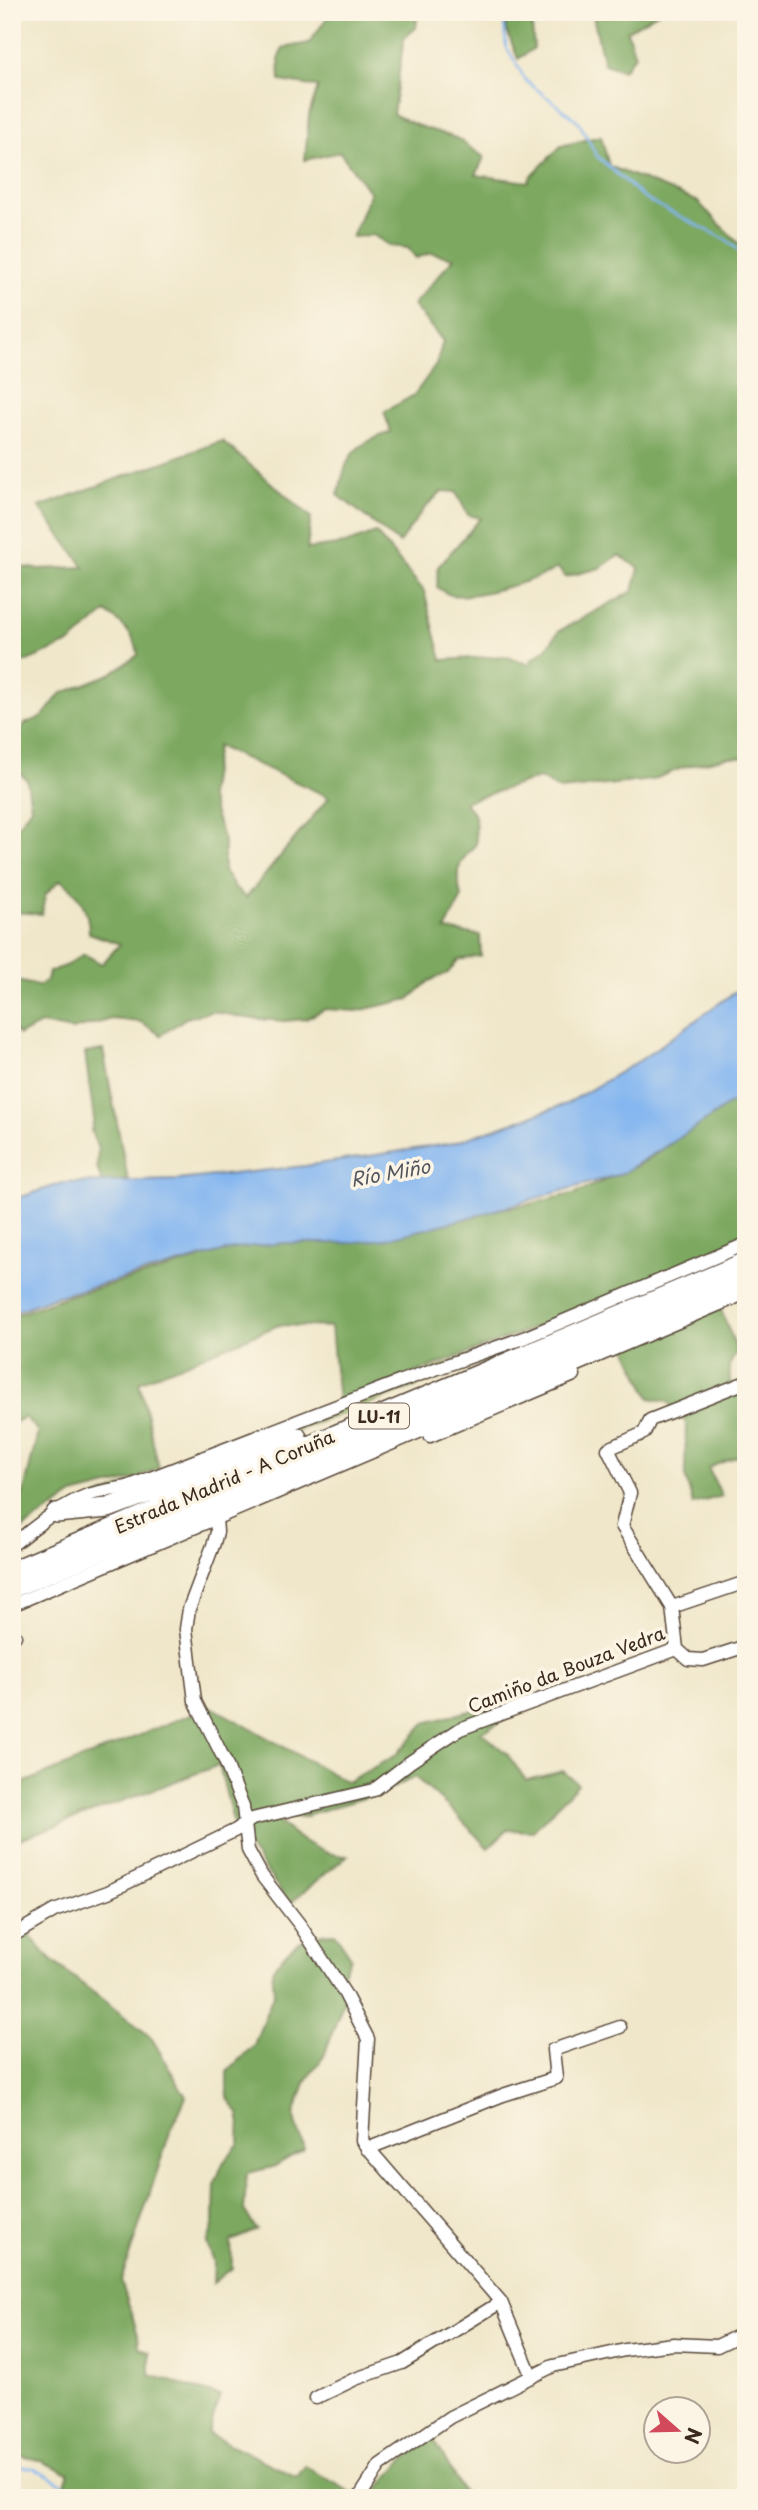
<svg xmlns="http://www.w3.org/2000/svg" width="758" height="2510" font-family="'Playpen Sans',sans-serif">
  <rect width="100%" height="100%" fill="#fcf5e5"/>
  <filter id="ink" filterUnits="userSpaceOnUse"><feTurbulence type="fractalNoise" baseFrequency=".0143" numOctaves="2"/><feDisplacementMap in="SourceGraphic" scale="14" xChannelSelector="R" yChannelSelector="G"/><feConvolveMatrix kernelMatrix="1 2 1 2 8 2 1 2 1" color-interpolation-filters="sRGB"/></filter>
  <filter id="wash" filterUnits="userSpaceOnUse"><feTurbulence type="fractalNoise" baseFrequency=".00686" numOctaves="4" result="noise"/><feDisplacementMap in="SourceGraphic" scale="28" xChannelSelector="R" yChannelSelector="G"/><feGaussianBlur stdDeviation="1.57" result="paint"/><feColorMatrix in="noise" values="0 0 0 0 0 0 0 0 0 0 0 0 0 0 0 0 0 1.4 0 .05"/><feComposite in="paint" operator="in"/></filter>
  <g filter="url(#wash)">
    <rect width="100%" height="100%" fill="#f0e7ca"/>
    <!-- green -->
    <path fill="#9cc26d" stroke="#6c7646" stroke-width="2" d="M746,1251V1253L539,1341L241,1451L112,1502H84Z"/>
    <!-- forest -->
    <path fill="#7da860" stroke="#5c693f" stroke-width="2" fill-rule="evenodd" d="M331,12H418L416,28L404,38L393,114L416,125L456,138L484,157L476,175L528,182L531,176L561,146L601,136L609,166L697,201L746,251V757H727L684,767L652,780L560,790L539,778L464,802L475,815L476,844C458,862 453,873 462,897L445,930L480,935L481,956L458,960L448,973L429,981L409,999L357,1011L325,1009L306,1019L284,1021L246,1018L212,1011L186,1018L161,1035L141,1022L112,1019L72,1030L41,1024L19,1035L12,1027V980L39,986L47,981L49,972L67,965L84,954L102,964L120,944L89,933C89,911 79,891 60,880L45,895L42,914L12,912V828H16L31,807L27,780L12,765V737L26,723L42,717L60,694L110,674L138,655C137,636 120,622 106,612L70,643L20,664L12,661V566L39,569L84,567L39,507L222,441L311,517L307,549L345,544L376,533L424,591L442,660L505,656L530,665L532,659L546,649L559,631L633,591L639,568L619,555L600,568L565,577L558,568C537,580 474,599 451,595C446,594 442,590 437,587L438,567L481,518L468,515L456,492L442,491L424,509L399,543L338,495C348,453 350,447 391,432L384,412L414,395L436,365L443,341L413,305L454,258L431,253L416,258L408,248L390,246L373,235L352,237L370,193L340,152L305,160L309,115L318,87L280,81L279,57L283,48L309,43ZM217,746L329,797L246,898L235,888L224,871V841L209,796Z
      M506,12H534L532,26L534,48L518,59L506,29Z
      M592,12H659L627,31L635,55L623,70L604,64Z
      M103,1050L128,1180L102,1183L97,1167L98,1149L91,1131L94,1119L85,1053Z
      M746,1092V1240L642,1287L338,1402L331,1327L279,1325L139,1382L159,1468L136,1479L73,1495L12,1536V1514L24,1491L38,1432L25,1417L12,1424V1316L67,1296L157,1272L239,1246L339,1234L525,1205L576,1193L639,1165Z
      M720,1307L737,1351L729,1366L731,1391L746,1385V1453L708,1468L722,1496L693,1504L685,1476L686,1423L667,1401L650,1398L626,1347Z
      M515,1699L519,1712L481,1732L507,1754L526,1780L563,1771L578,1784L533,1831L507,1830L488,1848L454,1812L415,1777L384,1792L306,1815L307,1817H274C291,1835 321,1856 347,1856L290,1903L235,1829L219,1765L12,1842V1745L21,1784L210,1706L347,1782L395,1756L425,1723Z
      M12,1915L51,1960L151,2037L186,2097L170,2132L121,2281L138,2335L139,2347L150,2352V2375L220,2396L208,2434L297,2477L305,2466L361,2498H64L62,2492L69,2473L36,2459L12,2455Z
      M335,1933L351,1957L341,1977L345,1997L324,2056L305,2083L294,2115L304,2149L273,2167L247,2173L244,2210L257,2230L231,2241L232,2268L213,2283L214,2262L207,2244L214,2223L215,2183L223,2163L239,2143L240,2115L227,2097V2072L254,2045L274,1992L272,1970C292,1944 302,1934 335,1933Z
      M433,2437L466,2498H371L401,2462Z"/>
    <!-- water -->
    <path fill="#84b6f0" stroke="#607087" stroke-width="2" d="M746,984V1092L698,1126L621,1174L464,1219L386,1239L349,1243H284L237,1248L54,1297L12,1313V1200L63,1183L178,1180L305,1166L453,1143L566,1104L642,1059Z"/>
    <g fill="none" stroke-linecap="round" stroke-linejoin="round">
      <!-- stream -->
      <path stroke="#84b6f0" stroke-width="2.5" d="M503,12L506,46L526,81L578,121L597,156L645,199L725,239L746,257
        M12,2466L33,2468L80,2493L81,2498"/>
    </g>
  </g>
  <g filter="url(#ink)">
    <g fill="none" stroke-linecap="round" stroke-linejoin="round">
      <defs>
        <path id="minor" d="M430,1436L574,1375
          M216,1518L217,1532L214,1543L189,1609L186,1629L195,1701L225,1761L243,1807L248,1850L262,1876L300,1925L345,1994L368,2039L362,2141L501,2302L532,2377
          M12,1545C35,1527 61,1505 88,1495C100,1491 114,1489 127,1487L404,1380L526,1337L746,1244
          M12,1605L746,1293
          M672,1607L746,1582
          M12,1635L15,1636
          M677,1649L688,1659L703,1660L746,1646
          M12,1936L54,1911L108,1892L236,1830L252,1819L374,1790L410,1762L460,1729L677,1649L672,1607L622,1526L630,1493L608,1449L644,1433L650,1420L746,1382
          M367,2149L503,2095L556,2078L553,2050L620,2027
          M316,2398L355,2379L402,2363L501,2302
          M359,2498L380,2465L450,2417L553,2366L625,2350L674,2344L717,2346L746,2332"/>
        <path id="highway" d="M56,1513L108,1508L297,1437
          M12,1571L746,1262
          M12,1588L630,1330L746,1279"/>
      </defs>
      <!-- minor casing -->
      <use href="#minor" stroke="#564638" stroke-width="15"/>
      <!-- highway casing -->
      <use href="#highway" stroke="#564638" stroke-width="22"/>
      <!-- minor -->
      <use href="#minor" stroke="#fff" stroke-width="12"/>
      <!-- highway -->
      <use href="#highway" stroke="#fff" stroke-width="19"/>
    </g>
  </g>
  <g text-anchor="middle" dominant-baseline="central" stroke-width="7" stroke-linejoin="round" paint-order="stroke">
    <!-- shield labels -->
    <rect fill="#fcf5e5" stroke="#75675a" stroke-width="2" x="349" y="1403.5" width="60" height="25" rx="5"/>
    <g font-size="16" font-weight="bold" fill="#3b2a1e">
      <text x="379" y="1416">LU-11</text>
    </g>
    <!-- street labels -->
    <g font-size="18" fill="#3b2a1e" stroke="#fcf5e5">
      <text transform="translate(224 1481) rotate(-23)">Estrada Madrid - A Coruña</text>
      <text transform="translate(566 1669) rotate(-21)">Camiño da Bouza Vedra</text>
    </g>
    <!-- water labels -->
    <g font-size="19" font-style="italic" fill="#51545d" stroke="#fcf5e5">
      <text transform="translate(390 1172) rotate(-10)">Río Miño</text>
    </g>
  </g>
  <!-- margin -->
  <rect width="758" height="2510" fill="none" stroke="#fcf5e5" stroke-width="42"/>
  <!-- north arrow -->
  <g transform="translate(677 2430) rotate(110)"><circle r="33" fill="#fcf5e5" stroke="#afa495" stroke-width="2"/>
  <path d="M0-5L12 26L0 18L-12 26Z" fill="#d1495b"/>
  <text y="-10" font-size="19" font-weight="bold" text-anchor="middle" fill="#3b2a1e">N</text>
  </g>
</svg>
